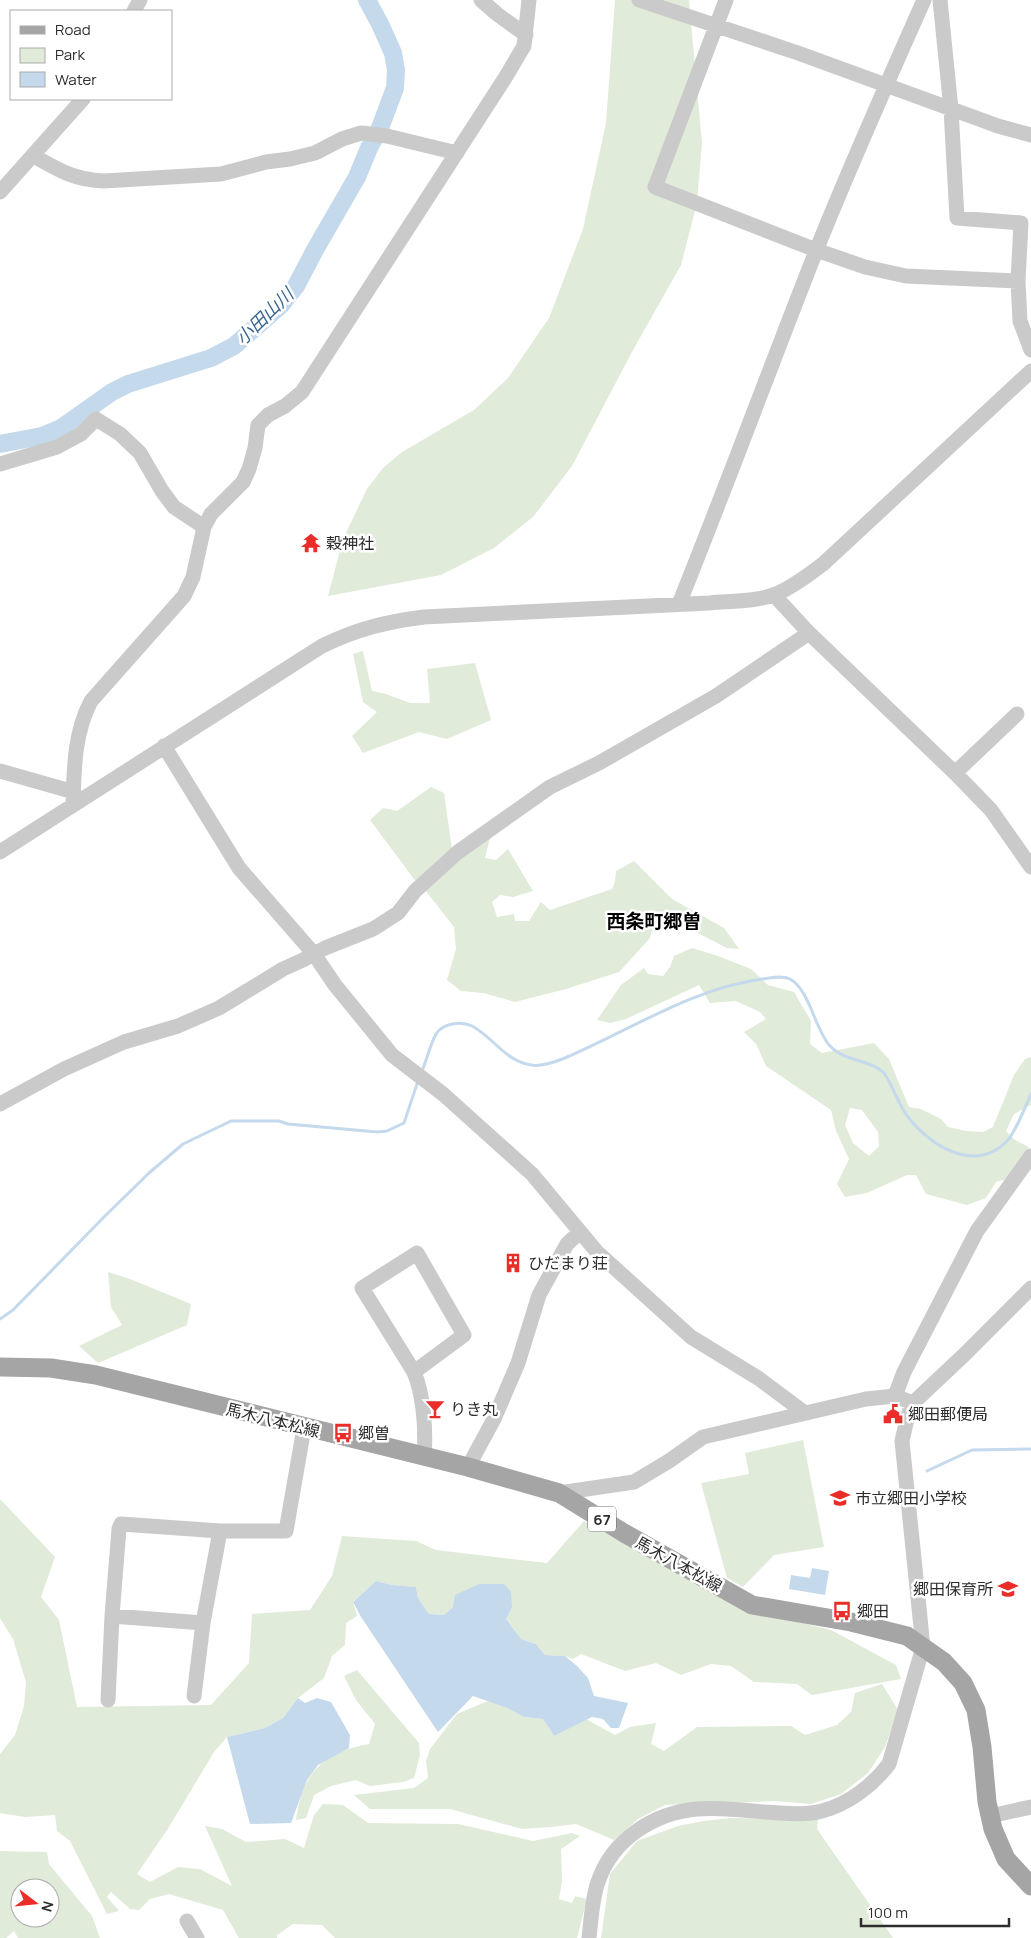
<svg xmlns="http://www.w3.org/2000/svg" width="1031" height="1938" font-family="Manrope,'Noto Sans JP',sans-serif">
  <rect width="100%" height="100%" fill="#fff"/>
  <!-- green -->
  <path fill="#e1ebd9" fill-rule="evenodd" d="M615,0H689L702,143L697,203L681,265L633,350L572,466L533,517L494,548L441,575L328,596L343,539L367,489L383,468L402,452L474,410L508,378L549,318L583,229L606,123Z
    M363,651L372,691L386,694L410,703H430L427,669L475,663L491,720L447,739L419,732L363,753L352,736L377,712L363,702L353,654Z
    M431,787L444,793L452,849L417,883L370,820L383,808L397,811Z
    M490,838L485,858L496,860L508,849L533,891L513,897L500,895L492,902L497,917L514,914L515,921H529L541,902L550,910L612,889L615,882L616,871L634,861L672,899L724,928L739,949L727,948L670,919L654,921L650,938L619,972L566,989L515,1002L483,993L461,991L447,980L456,949L454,927L425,890L462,855Z
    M692,948L718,956L751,969L768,985L794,992L811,1021L810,1044L822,1053L874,1043L889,1059L909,1107L921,1109L941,1119L948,1127L966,1131L983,1132L993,1127L1014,1075L1025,1059L1031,1057V1105L1014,1114L1006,1131L1015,1140L1029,1147L1010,1178L996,1182L986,1198L967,1205L926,1194L916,1175H907L867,1193L845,1197L837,1184L849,1159L836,1131L831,1110L766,1066L756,1044L744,1032L766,1019L760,1012L736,1001L710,1003L699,985L626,1019L610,1023L597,1020L621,985L644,968L648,974L663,976L670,967L674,956ZM850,1108L862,1110L878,1132L879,1146L869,1156L853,1143L845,1125Z
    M108,1272L130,1279L191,1304L187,1325L98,1363L79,1346L122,1325L111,1307Z
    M803,1440L824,1547L774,1555L743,1587L727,1578L701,1483L749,1474L745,1453Z
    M0,1499L55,1557L41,1597L59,1620L77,1707L211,1705L249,1663L252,1614L310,1610L332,1576L342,1536L416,1541L436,1550L547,1563L584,1521L740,1608L831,1630L896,1665L901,1679L812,1695L797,1684L754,1682L731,1666L711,1664L681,1675L656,1663L625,1671L581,1654L573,1659L565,1656L545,1655L536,1644L521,1639L506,1619L512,1608L453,1607L444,1615L429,1614L418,1598L416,1587L392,1585L376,1581L353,1602L357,1616L346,1623L345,1645L332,1656L324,1678L298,1698L283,1718L265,1728L227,1737L214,1752L169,1827L137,1874L150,1882L178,1867L200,1869L232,1886L205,1826L222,1829L246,1842L285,1839L304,1848L314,1815L323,1804L343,1805L368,1823L458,1824L533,1841L572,1833L580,1836L561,1849L562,1881L559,1899L572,1903L575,1896L587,1899L577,1938H335L322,1925L293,1924L277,1935V1938H239L223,1910L169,1894L150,1899L139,1910L130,1909L111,1892L107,1897L119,1911L107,1914L70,1841L57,1831L55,1815L25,1817L0,1813V1754L15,1735L24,1706L26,1682L13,1639L0,1618Z
    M357,1670L419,1743L420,1755L414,1778L403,1782L370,1786L356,1780L331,1786L314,1795L306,1818L296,1820C302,1773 323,1752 369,1744L375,1724L356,1700L344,1676Z
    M882,1684L898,1710L885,1747L868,1773L841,1794L811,1804L775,1801L665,1805L638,1819L614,1840L576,1824L551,1827L522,1829L450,1809H370L354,1795L414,1788L428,1778L426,1761L430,1749L457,1714L488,1701L507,1708L524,1717L543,1719L554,1736L586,1719L615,1735L630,1727L656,1723L651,1744L664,1751L697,1727L791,1726L805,1735L837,1725L851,1712L855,1693Z
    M731,1818L818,1819L817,1829L893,1938H601L610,1874L637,1841L678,1826L703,1821Z
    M0,1851L47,1852L49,1864L92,1916L100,1938H18L14,1931L6,1938H0ZM20,1888H50V1918H20Z"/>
  <!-- water -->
  <path fill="#c4d9ec" d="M812,1568L829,1571L825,1595L789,1589L791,1575L810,1578Z
    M376,1581L392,1585L416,1587L418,1598L429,1614L444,1615L453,1607L455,1595L479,1584H504L511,1592L512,1608L506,1619L521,1639L536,1644L545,1655L565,1656L577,1666L588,1678L594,1696L628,1703L619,1728H611L603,1719L592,1717L554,1736L543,1719L524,1717L507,1708L473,1696L438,1732L361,1617L353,1602Z
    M298,1698L305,1703L317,1698L331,1702L350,1735L349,1748L318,1765L307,1780L291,1823L250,1824L227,1737L265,1728L283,1718Z"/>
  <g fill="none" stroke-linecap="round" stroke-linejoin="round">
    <!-- stream -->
    <path stroke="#c4d9ec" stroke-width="3" d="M422,1071C427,1059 430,1045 436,1034C443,1023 461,1021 472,1026C493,1037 505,1061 531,1065C541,1067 555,1062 565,1058C631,1030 690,989 762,979C771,978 782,975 790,979C810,990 815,1030 830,1046C845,1062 869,1059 883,1072C890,1079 899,1106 908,1117C931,1147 976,1174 1008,1140C1017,1129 1025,1107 1031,1094
      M0,1319L13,1310L104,1217L149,1173L183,1144L231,1121H279L288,1124L377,1132L387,1131L404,1123L418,1081
      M927,1471L972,1450L1031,1449"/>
    <!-- river -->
    <path stroke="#c4d9ec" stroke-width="18" d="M0,444L42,436L61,428L112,392L128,384L211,358L234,346L281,305L296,286L316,248L357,177L369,148L380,128L395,88L396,70L393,53L380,24L367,0"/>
    <!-- minor -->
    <path stroke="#cacaca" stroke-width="15" d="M481,0L497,14L526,35
      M639,0L798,53L998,126L1031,135
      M726,0L655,187L816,250L865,267L906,276L1018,281
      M940,0L951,109L957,218L1021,223L1018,281L1020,321L1031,350
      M134,11L140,0
      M34,156C58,170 75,180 104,181L221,174L266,162L290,159L315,153L342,139L361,133L387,136L457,153
      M0,192L83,99
      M0,464L57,447L81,434L96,419L120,434L140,453L162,491L174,507L204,527
      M774,595L809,633L955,773L991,810L1031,867
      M679,604C726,487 770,368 816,251C850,166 887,83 924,0
      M164,746L239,868L314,954L335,985L392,1055L443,1094L532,1174L597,1252L691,1337L758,1378L805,1413
      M0,771L74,792
      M955,773L1017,714
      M73,805C74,770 74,733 91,701L184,596L193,577L204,527L211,514L243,482L249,469L255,448L258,425L268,415L285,406L302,392L505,78L524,46L529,0
      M0,852L322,646C357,629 385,622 424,617L709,603C730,601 756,602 776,594C793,587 808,575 823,564L1031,371
      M0,1104L64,1069L124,1042L178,1026L219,1008L283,969L303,960L325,948L373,929L398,913L415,891L458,852L550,787L599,763L716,696L809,633
      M417,1253L464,1335L414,1372L362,1288Z
      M414,1372C424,1396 426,1431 424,1457
      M895,1396L904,1372L977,1231L1031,1156
      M468,1467L494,1419L518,1363L539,1295L567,1244L580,1232
      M559,1493L634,1482L669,1461L703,1437L866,1399L895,1396L913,1403
      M112,1616L203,1623
      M194,1696L203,1623L220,1531
      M108,1700L112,1616L119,1529L121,1524L220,1531H286L304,1428
      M990,1816L1031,1807
      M187,1921L197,1938
      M589,1938C591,1920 592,1899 598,1882C612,1840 653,1813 697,1809C719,1807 743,1810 765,1812C784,1813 804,1816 822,1811C849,1804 873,1785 889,1764L923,1647L902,1441L908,1415L913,1403L965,1354L1031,1288"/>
    <!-- major -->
    <path stroke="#a5a5a5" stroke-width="19" d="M0,1367L51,1368L96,1375L468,1467L559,1493L624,1533L752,1605L851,1622L907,1636L944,1662L963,1683L976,1710L982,1747L987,1802L993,1829L1006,1859L1031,1886"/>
  </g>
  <!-- icons -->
  <defs>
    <symbol id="temple-bare" viewBox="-9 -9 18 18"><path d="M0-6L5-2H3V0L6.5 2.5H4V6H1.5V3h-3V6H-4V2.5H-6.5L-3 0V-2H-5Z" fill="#ea2d28" stroke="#fff" stroke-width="2.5" paint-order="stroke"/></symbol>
    <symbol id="building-bare" viewBox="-9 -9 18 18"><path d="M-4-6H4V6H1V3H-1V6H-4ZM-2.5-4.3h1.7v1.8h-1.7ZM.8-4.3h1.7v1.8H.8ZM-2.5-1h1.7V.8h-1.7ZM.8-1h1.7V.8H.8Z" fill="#ea2d28" stroke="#fff" stroke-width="2.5" paint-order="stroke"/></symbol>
    <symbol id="bar-bare" viewBox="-9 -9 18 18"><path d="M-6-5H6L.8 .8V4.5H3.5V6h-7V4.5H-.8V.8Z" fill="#ea2d28" stroke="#fff" stroke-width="2.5" paint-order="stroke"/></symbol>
    <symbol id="civic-bare" viewBox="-9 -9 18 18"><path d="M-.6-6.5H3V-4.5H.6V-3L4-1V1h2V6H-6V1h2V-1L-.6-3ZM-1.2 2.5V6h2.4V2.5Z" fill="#ea2d28" stroke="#fff" stroke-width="2.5" paint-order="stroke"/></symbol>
    <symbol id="bus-bare" viewBox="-9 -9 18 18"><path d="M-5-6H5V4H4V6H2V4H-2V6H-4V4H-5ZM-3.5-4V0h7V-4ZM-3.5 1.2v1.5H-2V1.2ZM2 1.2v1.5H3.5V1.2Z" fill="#ea2d28" stroke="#fff" stroke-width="2.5" paint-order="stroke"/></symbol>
    <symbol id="school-bare" viewBox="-9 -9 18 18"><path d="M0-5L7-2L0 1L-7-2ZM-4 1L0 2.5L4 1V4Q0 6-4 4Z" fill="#ea2d28" stroke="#fff" stroke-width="2.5" paint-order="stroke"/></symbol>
  </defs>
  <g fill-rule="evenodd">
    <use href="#temple-bare" x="297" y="529" width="28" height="28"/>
    <use href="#building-bare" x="499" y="1249" width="28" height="28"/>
    <use href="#bar-bare" x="421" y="1395" width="28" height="28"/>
    <use href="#civic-bare" x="879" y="1400" width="28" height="28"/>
    <use href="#bus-bare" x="329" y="1419" width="28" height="28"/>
    <use href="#school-bare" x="826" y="1484" width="28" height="28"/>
    <use href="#school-bare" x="994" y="1575" width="28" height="28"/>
    <use href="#bus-bare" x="828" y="1597" width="28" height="28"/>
  </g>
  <g text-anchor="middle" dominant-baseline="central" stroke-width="5" stroke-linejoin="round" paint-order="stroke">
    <!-- shield labels -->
    <rect fill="#fff" stroke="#6c6c6c" stroke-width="1" x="588" y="1506.5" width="28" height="25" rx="4"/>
    <g font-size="15" font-weight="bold" fill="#2d2d2d">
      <text x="602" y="1519">67</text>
    </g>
    <!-- poi labels -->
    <g font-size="16" fill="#2d2d2d" stroke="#fff" text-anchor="start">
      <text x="326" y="543">穀神社</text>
      <text x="528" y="1263">ひだまり荘</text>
      <text x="450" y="1409">りき丸</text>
      <text x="908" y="1414">郷田郵便局</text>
      <text x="358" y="1433">郷曽</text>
      <text x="855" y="1498">市立郷田小学校</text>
      <text x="993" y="1589" text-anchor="end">郷田保育所</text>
      <text x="857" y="1611">郷田</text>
    </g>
    <!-- street labels -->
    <g font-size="16" fill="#2d2d2d" stroke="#fff">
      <text transform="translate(273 1420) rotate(14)">馬木八本松線</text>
      <text transform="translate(679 1564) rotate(29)">馬木八本松線</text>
    </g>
    <!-- water labels -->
    <g font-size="18" font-style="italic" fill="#396690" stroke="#fff">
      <text transform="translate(264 316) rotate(-44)">小田山川</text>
    </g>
    <!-- quarter labels -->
    <g font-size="19" font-weight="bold" fill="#000" stroke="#fff">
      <text x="654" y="921">西条町郷曽</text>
    </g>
  </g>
  <!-- legend -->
  <rect x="10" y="10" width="162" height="90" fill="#ffffff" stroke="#ababab"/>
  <rect x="20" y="26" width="25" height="8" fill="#a5a5a5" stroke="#ababab"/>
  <text x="55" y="35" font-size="15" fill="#2d2d2d">Road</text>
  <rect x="20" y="48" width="25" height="15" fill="#e1ebd9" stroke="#ababab"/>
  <text x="55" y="60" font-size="15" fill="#2d2d2d">Park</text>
  <rect x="20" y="72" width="25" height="15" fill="#c4d9ec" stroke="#ababab"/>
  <text x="55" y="85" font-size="15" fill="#2d2d2d">Water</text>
  <!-- north arrow -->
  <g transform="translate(35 1903) rotate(106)"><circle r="24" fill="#ffffff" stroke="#ababab"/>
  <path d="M0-4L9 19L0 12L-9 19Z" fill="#ea2d28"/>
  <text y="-8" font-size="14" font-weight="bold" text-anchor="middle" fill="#2d2d2d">N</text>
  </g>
  <!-- scale -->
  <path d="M861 1918v8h148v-8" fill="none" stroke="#2d2d2d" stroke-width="2.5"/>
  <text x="868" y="1918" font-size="15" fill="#2d2d2d" stroke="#ffffff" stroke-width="4" paint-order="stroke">100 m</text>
</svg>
